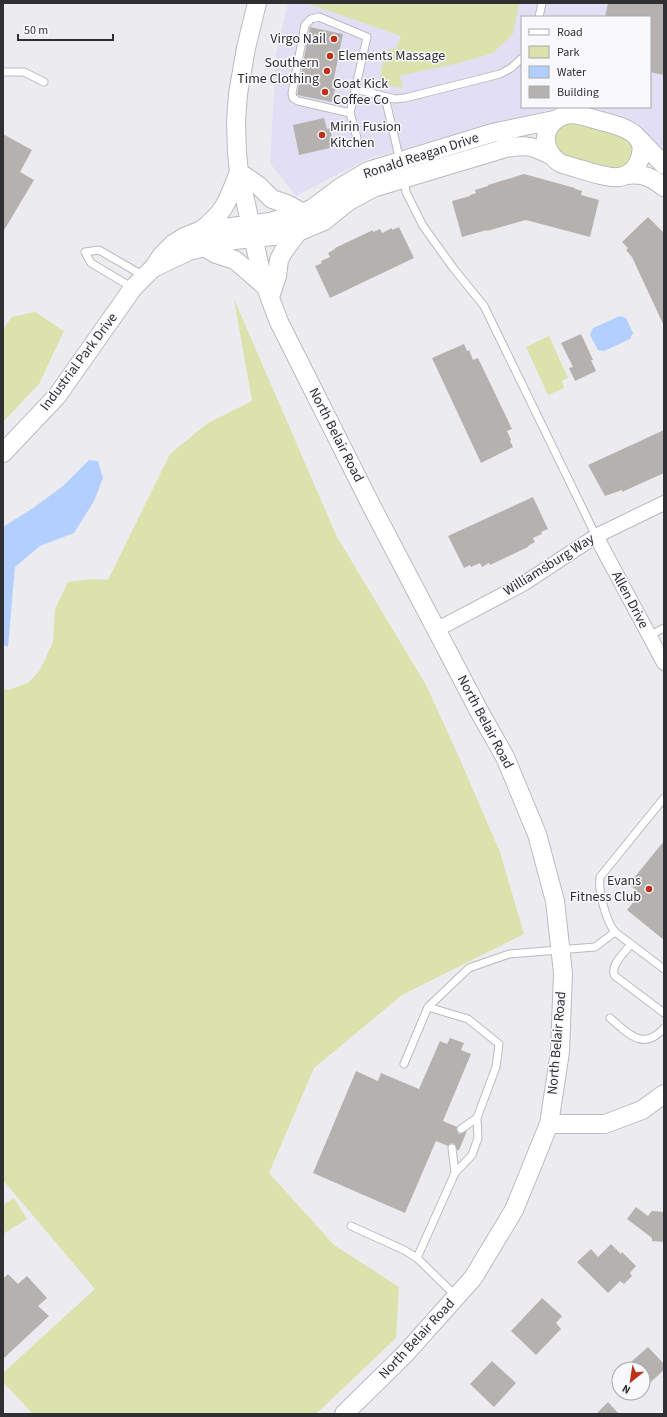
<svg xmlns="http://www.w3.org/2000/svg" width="667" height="1417" font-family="'Source Sans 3',sans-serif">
  <rect width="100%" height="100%" fill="#ececf0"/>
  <!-- commercial -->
  <path fill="#e2dff5" d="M288,3H664V155L637,124L580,107H650V17H522V107H558L528,117L369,158L296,196L270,163L276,53Z"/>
  <!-- green -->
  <path fill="#dce2ab" d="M306,3H519L513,34L493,53L463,62L400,76L403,88L379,84L385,51L396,48L401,36Z
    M565,120L621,132L633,141V157L626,167L613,169L565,157L555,147L554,133Z
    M234,299L337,537L426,685L458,755L500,852L524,934L402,995L314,1068L269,1173L334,1245L399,1287L396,1338L316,1414H33L3,1382V1373L95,1289L3,1180V689L8,690L28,683L40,670L53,642L55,609L68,582L92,579L108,580L170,454L208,423L252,401Z
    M35,312L64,331L39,384L3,422V329L12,317Z
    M549,336L568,378L562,381L564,388L548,395L526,347Z
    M14,1198L27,1219L3,1234V1205Z"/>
  <!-- water -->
  <path fill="#b2cfff" d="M620,316L626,318L633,333L630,339L604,351L598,350L590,335L593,328Z
    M89,460L98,461L103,478L94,501L74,533L40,546L15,567L8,647L3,645V527L33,508L63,486Z"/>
  <!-- building -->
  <path fill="#b5b1af" d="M608,3H664V75L650,72V17H605Z
    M310,27L343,34L332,88L335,89L332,102L297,95Z
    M324,118L327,129L330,128L334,147L299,155L293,125Z
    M3,134L32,150L20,172L34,180L3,232Z
    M524,174L575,188V189L582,191L581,195L599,200L590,237L526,220L487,231V230L462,237L452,201L470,196V195L476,193L475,190L488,186V185Z
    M648,217L664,233V326L632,257L626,250L628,248L622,242Z
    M399,227L414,258L330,298L315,266L322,263L321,261L330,257L328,253L335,249V248L373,230V232L380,229L382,233L392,228V230Z
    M581,334L593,360H591L596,371L575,381L569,368L573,367L561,343Z
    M464,344L467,351L469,350L473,360L478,358L512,429L507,431L511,440L510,441L513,447L481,463L432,358Z
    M664,430V473L622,492V490L605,496L588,465Z
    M533,497L548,529L541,532L542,534L533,538L535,542L528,546V547L490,565L489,563L482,567L480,563L471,567L470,565L464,568L448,536Z
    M664,841V940L627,910L640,894L629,884Z
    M450,1038L464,1043L461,1050L471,1054L443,1121L457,1127V1131L459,1134L467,1131L459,1150H457L454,1144L451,1143L448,1146L436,1141L405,1213L313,1173L356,1071L378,1081L381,1073L419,1089L440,1041L447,1044Z
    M636,1207L648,1216L652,1211L664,1212V1242L652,1241V1238L627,1219Z
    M611,1244L621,1254L622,1252L636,1266L630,1273L632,1276L624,1284L620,1281L608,1293L577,1262L591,1249L598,1257Z
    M8,1274L18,1284L27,1276L47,1298L38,1306L49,1316L3,1359V1279Z
    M542,1298L562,1316L556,1323L561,1329L536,1355L511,1331Z
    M648,1347L664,1364V1370L643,1389V1369H623Z
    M492,1361L516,1383L494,1407L470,1384Z
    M608,1402L619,1414H596Z"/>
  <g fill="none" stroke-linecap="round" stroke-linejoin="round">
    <defs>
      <path id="service" d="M539,17L542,3
        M3,72H24L44,82
        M355,89L395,99L405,98L500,74L511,68L522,58
        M385,97L400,161
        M350,113L298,101L293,98L292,93L305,25L311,19L319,17L367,37L350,113L357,138
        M404,178L406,192L423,226L454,269L484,306L596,536
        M133,288L91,263L85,252L99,250L144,276
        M649,636L664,628
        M615,932L664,969
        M631,944C625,952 609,966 615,976L664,1013
        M428,1007L469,968L509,954L595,947L615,932C606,921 598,891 600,877L664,798
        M610,1018C628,1033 643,1052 664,1028
        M404,1064L428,1007L468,1019L499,1044L496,1067L477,1118L478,1138L472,1155L455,1173L417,1258
        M461,1129L477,1118
        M452,1148L455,1173
        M351,1226L404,1250L417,1258L456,1296"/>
      <path id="minor" d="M596,536L664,663
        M436,630L523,584L596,536L664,503"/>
      <path id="tertiary" d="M257,3L246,48L238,94L236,121L237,153L239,172L262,277L279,322L373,509L479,711L505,757L537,834L555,901L563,973L560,1052L549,1124L514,1210L473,1278L405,1354L344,1414
        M569,114C580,114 590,118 601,121C622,126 652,134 638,163C634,171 627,176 619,177C605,179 576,167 562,164C538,150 541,121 569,114Z
        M637,137L664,165
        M626,175C643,173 651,177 664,187
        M200,231C226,212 228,199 239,172L259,186L272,199L287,204L303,213
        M204,247L216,254L235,260L265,286
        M156,264L162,255L173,244L184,237L199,231L270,222L303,213L313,208L341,187L368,171L492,133L554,120
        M270,297L277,276L279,260L283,252L298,232
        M3,453L57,396L133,288L153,268L189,251L204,247L235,240L273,236L298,232L324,221L349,201L373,188L506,148C526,144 533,146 552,156
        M549,1124H605L642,1110L664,1094"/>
    </defs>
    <!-- service casing -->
    <use href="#service" stroke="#babbbf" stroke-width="9"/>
    <!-- minor casing -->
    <use href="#minor" stroke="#babbbf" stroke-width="16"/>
    <!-- tertiary casing -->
    <use href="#tertiary" stroke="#babbbf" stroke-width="20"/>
    <!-- service -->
    <use href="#service" stroke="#fff" stroke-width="7"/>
    <!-- minor -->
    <use href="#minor" stroke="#fff" stroke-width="14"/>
    <!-- tertiary -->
    <use href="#tertiary" stroke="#fff" stroke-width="18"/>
  </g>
  <!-- markers -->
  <g fill="#bd3119" stroke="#f9f9fd" stroke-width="1.5">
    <circle cx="334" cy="39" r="4"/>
    <circle cx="330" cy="56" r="4"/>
    <circle cx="327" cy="71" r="4"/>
    <circle cx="325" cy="92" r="4"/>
    <circle cx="322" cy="135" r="4"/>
    <circle cx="649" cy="889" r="4"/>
  </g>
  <g text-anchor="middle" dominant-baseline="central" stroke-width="3" stroke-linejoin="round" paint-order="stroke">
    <!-- poi labels -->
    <g font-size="14" fill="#303032" stroke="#f9f9fd" text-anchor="end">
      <text x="326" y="39">Virgo Nail</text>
      <text x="338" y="56" text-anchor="start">Elements Massage</text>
      <text x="319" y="63">Southern<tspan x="319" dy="16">Time Clothing</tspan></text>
      <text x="333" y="84" text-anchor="start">Goat Kick<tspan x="333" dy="16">Coffee Co</tspan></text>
      <text x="330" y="127" text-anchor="start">Mirin Fusion<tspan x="330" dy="16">Kitchen</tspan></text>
      <text x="641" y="881">Evans<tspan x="641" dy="16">Fitness Club</tspan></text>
    </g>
    <!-- street labels -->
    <g font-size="14" fill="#303032" stroke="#f9f9fd">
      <text transform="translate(421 156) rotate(-18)">Ronald Reagan Drive</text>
      <text transform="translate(79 362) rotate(-53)">Industrial Park Drive</text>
      <text transform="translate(336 435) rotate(63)">North Belair Road</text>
      <text transform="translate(549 565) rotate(-32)">Williamsburg Way</text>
      <text transform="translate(630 600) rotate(62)">Allen Drive</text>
      <text transform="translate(485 722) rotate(62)">North Belair Road</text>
      <text transform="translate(557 1043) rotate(-85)">North Belair Road</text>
      <text transform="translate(417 1339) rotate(-47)">North Belair Road</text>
    </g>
  </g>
  <!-- border -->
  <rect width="667" height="1417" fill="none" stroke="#303032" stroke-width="8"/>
  <!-- legend -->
  <rect x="521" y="16" width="130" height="92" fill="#f9f9fd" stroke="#a9a9ac"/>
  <rect x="529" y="29" width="20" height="6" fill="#ffffff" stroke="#a9a9ac"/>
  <text x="557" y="36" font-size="12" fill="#303032">Road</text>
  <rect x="529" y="46" width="20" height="12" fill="#dce2ab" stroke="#a9a9ac"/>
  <text x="557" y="56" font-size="12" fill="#303032">Park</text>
  <rect x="529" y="66" width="20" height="12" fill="#b2cfff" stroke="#a9a9ac"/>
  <text x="557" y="76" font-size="12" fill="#303032">Water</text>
  <rect x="529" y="86" width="20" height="12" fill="#b5b1af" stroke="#a9a9ac"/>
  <text x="557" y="96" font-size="12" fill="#303032">Building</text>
  <!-- north arrow -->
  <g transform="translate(631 1381) rotate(210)"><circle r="19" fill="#f9f9fd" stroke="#a9a9ac"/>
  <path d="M0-3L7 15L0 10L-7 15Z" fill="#bd3119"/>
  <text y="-6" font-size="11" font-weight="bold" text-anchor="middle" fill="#303032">N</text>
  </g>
  <!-- scale -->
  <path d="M18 34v6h95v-6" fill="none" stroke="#303032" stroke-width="2"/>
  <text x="24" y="34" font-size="12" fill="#303032" stroke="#f9f9fd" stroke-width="3" paint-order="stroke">50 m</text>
</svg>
